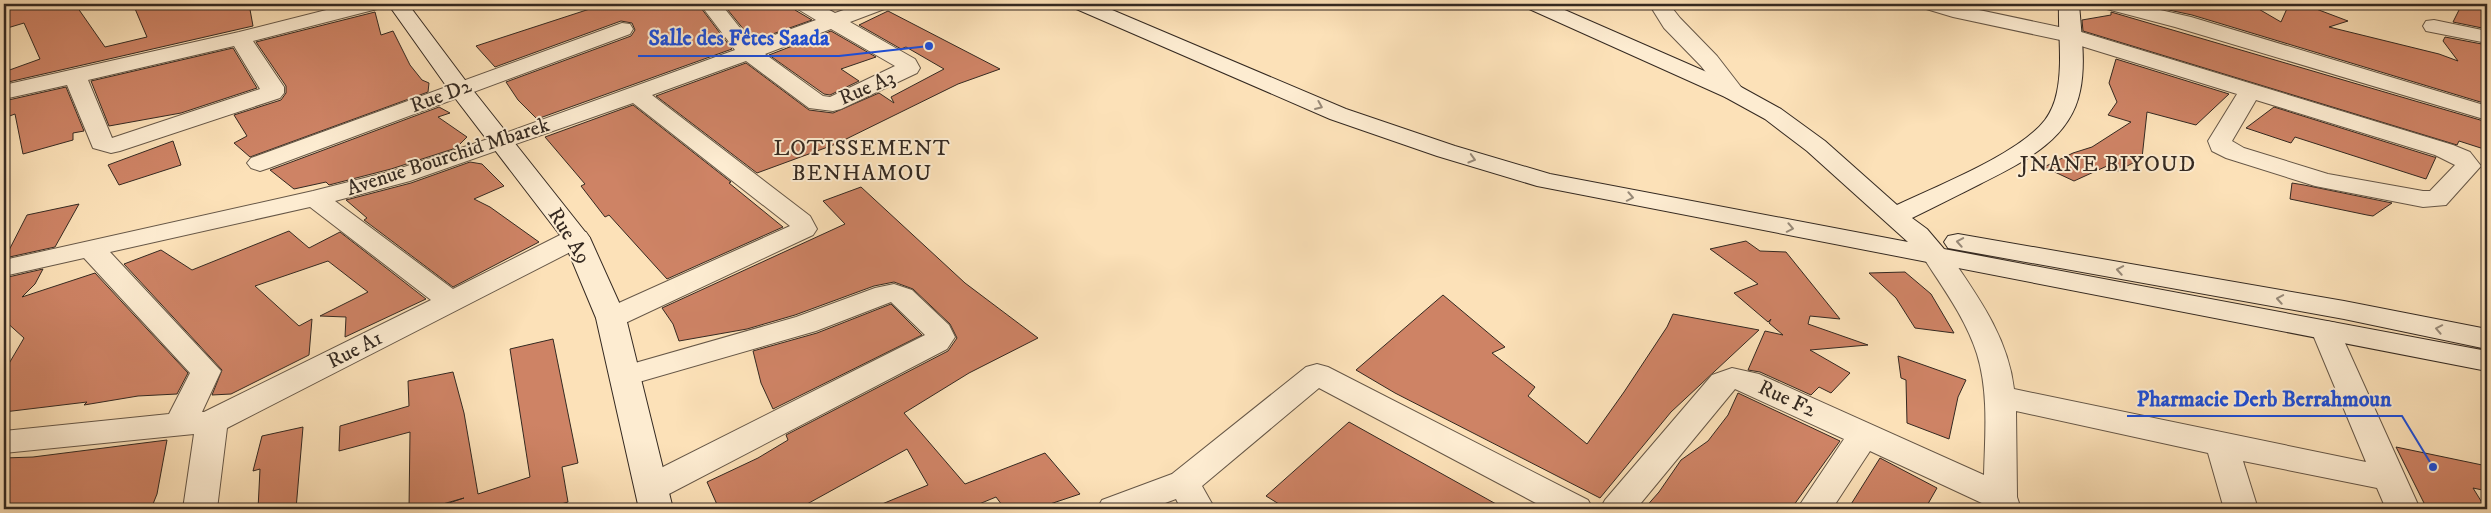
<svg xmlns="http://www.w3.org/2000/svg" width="2491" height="513" font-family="'IM FELL DW Pica',serif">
  <rect width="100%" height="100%" fill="#fce1b8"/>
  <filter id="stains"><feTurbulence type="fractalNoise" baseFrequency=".004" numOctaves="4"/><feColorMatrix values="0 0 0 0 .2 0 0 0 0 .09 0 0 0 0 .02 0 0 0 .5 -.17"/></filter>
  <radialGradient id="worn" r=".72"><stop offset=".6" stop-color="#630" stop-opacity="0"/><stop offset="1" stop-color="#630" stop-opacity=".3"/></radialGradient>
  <!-- building -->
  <path fill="#ce8365" stroke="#342921" d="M4,4H75L105,47L147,37L133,4H249L253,26L4,83V72L40,59L24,23L4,29Z
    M605,4H698L732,49L537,119L518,100L506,82L631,36L635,30L632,23L621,21L495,67L476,46Z
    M723,4H791L795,10L812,20L753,41Z
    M2141,4H2250L2281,22L2289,4H2303L2348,21L2329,27L2439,54L2458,61L2443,41L2445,37L2487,45V104L2192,15Z
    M2462,4H2487V29L2453,22Z
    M888,11L1000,69L958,84L836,144L757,173L656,96L746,63L809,110L833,113L879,93L894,103L891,97L944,69L906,47L901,49L859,25Z
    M375,12L381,35L393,31L410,65L422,80L429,83L428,92L250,157L234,143L247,136L234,115L281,100L286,93V86L256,42Z
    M2111,12L2487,122V150L2459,141L2457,145L2083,31L2082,20L2111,15Z
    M831,31L876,57L841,69L859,81L830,95L824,94L769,55Z
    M233,48L257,88L181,113L109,126L91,81Z
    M2116,59L2229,94L2196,125L2147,112L2142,158L2118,171L2107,166L2074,181L2044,167L2073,153L2092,147L2131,122L2108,115L2117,102L2109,83Z
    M66,87L84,131L73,133V140L23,154L15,114L4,118V101Z
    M633,105L731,182L729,183L783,227L667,279L609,215L605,217L581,186L585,184L545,137Z
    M439,107L450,113L438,117L467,137L456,148L391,169L329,185L326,182L294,189L270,170Z
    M2274,107L2434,157H2436L2426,179L2295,137L2291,143L2246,128Z
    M173,141L181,165L119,185L108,165Z
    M470,162L482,164L504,186L474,199L490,207L539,242L453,287L364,220L367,218L346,200L411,183Z
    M2292,183L2304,185L2392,203L2373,216L2367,215L2290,199Z
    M861,187L965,283L1038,338L969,373L904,413L965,484L1045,453L1080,494L1035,509H1005L996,497L967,509H870L928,485L907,449L798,509H719L707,482L758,458L788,440L786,435L948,351L957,338L950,324L913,289L894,282L874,286L795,315L747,329L679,341L673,324L662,308L845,224L823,201Z
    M79,204L55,247L5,258L27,215Z
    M289,231L309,248L340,232L426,299L345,337L346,317L320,316L368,292L328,261L255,286L299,326L312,319L309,355L231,394L212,395L222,370L124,264L161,250L192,270Z
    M1746,241L1760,251L1786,252L1840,319L1810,316L1808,324L1868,345L1810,350L1850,373L1831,393L1819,387L1811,395L1760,372L1748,370L1765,331L1783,335L1769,323L1771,319L1768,322L1734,293L1758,284L1710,249Z
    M43,269L35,284L22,297L95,273L188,373L177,394L138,396L84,405L87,402L4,412V372L24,338L4,320V278Z
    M1905,272L1931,294L1954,333L1915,328L1896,298L1869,273Z
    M1443,295L1505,347L1492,353L1535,387L1528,396L1587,444L1624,392L1667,327L1673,314L1759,330L1671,412L1600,498L1395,393L1356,370Z
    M891,304L922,335L773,409L761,383L753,351L817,333Z
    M553,339L578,463L562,467L568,502L544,509H444L443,505L464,498L425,509H409L410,432L339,451L340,426L409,406L408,381L453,372L464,413L478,494L530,477L510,349Z
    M1898,356L1966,380L1958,397L1949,439L1907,423L1906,380L1901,378Z
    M1738,393L1840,441L1791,509H1644L1659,492L1681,460L1708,441L1728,415Z
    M1349,422L1505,509H1287L1266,496Z
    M303,427L296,509H258L260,469L253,471L262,436Z
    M167,440L157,494L151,509H4V458L33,457Z
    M2396,447L2487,466V491L2473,488L2486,509H2427Z
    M1880,458L1937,488L1925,509H1848Z"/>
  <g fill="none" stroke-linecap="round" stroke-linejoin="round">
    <defs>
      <path id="street" d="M350,4H384L381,8L253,41L284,87V93L280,98L120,151L111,153L93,148L67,85L4,99V85L239,32ZM234,46L260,89L112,138L88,80Z
        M700,4H721L752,43L816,20L796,8L793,4H818L835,13L861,4H890L887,8L850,22L915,59L920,68L917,73L841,109L833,111L809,108L746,61L652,95L810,216L817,229L813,235L621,325L611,327L601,325L596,318L601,311L790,226L633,103L410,181L335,201L453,289L566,232L576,230L586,232L590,238L586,244L227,428L217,509H183L194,434L4,453V431L169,414L190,373L84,258L4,276V260L313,191L392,171L494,137L735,50ZM831,29L895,66L830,97L823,96L765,54ZM310,207L431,300L204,412H202L221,371L110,252Z
        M1649,4H1669L1680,18L1717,56L1741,87L1745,92L1741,97L1733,99L1725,97L1701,66L1664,28Z
        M1920,4H1951L2078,31L2453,145L2470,152L2481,166L2446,205L2423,207L2315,186L2226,158L2212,151L2208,141L2237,94L2065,41L1953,17L1923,8ZM2256,100L2435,155L2455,165L2430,191H2423L2328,174L2244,148L2232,141Z
        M2100,4H2134L2191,17L2487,106V120L2175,27L2103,8Z
        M2434,20L2487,31V43L2426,31L2423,26L2426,21Z
        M622,23L630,24L633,29L630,34L269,168L260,171L251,168L247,163L251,158Z
        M1937,249L1947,251C1976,294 2008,336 2014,389L2366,462L2311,330L2316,323L2326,321L2336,323L2420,509H2386L2377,488L2243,461L2258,509H2224L2208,453L2016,411L2017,497L2021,509H1987L1986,505L1870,451L1832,509H1797L1844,439L1735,389L1636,509H1600L1605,500L1712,375L1732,368L1759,374L1984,475C1985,435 1989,393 1977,354C1966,319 1943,288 1923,257L1927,251Z
        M894,284L912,290L949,325L955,337L947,349L665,496L653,499L641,496L636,487L641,478L925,335L891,302L816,331L625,386L614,383L610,376L614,369L796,317L875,288Z
        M1317,364L1328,367L1588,500L1593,509H1547L1319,388L1202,486L1215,509H1181L1176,499L1149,509H1097L1102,500L1172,474L1306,367Z"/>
      <path id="secondary" d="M388,4H408L468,84L590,238L626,318L673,509H639L596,318L563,239L452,94Z
        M1071,4H1098L1346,109L1455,146L1550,174L1908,242L1807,151L1765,119L1725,97L1527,8L1524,4H1551L1741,87L1781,109L1825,141L1897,205C1937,186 2019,154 2045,120C2051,112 2055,102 2057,92C2063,64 2058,32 2059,4H2079C2081,31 2086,64 2080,91C2070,141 2021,163 1980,184C1958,195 1935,207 1912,218L1927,229L1944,249L2487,351V371L1537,186L1437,156L1330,119L1074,8Z
        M1958,234L2344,301L2487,329V349L2344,319L1948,248L1944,242L1948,236Z"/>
    </defs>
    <!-- street casing -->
    <use href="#street" stroke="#665747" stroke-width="2"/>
    <!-- secondary casing -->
    <use href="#secondary" stroke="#342921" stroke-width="2"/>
    <!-- street -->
    <use href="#street" fill="#fdecd1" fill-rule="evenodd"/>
    <!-- secondary -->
    <use href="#secondary" fill="#fdecd1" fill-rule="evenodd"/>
  </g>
  <!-- one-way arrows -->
  <defs><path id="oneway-chevron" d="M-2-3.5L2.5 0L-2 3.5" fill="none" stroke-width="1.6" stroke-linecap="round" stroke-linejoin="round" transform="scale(1.25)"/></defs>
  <g stroke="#988a79">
    <use href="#oneway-chevron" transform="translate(1319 106) rotate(23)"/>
    <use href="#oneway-chevron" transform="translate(1472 159) rotate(16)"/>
    <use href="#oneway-chevron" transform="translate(1630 197) rotate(11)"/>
    <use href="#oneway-chevron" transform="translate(1790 228) rotate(11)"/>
    <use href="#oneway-chevron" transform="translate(1960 242) rotate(-170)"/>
    <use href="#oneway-chevron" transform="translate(2120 270) rotate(-170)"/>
    <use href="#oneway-chevron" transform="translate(2280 299) rotate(-170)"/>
    <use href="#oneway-chevron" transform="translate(2439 329) rotate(-169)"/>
  </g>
  <g text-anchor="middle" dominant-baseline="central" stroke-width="4" stroke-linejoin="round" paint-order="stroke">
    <!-- street labels -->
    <g font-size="21" fill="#342921" stroke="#fdecd1">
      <text transform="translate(867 88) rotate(-23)">Rue A3</text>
      <text transform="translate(441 96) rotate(-20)">Rue D2</text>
      <text transform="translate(448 157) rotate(-18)">Avenue Bourchid Mbarek</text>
      <text transform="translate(569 236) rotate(58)">Rue A9</text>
      <text transform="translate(355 350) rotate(-27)">Rue A1</text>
      <text transform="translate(1787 399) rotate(25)">Rue F2</text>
    </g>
    <!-- neighbourhood labels -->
    <g font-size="22" letter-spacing="1" fill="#342921" stroke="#fdecd1">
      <text x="862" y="148">LOTISSEMENT<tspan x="862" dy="25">BENHAMOU</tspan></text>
      <text x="2108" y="164">JNANE BIYOUD</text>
    </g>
  </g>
  <!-- callouts -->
  <path fill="none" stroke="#1d4ed8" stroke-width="2" d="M929 46L839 56H638M2433 467L2402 416H2127"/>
  <g fill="#1d4ed8" stroke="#fdecd1" stroke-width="2">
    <circle cx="929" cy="46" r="5"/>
    <circle cx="2433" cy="467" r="5"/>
  </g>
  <g font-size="22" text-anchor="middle" font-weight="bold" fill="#1d4ed8" stroke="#fdecd1" stroke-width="4" stroke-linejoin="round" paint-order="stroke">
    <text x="739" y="45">Salle des Fêtes Saada</text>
    <text x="2264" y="406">Pharmacie Derb Berrahmoun</text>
  </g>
  <!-- margin -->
  <rect width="2491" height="513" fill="none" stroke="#fce1b8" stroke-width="20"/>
  <rect x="5" y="5" width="2481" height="503" fill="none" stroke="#342921" stroke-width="2.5"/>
  <rect x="10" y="10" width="2471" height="493" fill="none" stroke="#342921"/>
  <rect width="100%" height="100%" filter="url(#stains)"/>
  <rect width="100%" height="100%" fill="url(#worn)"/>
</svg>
